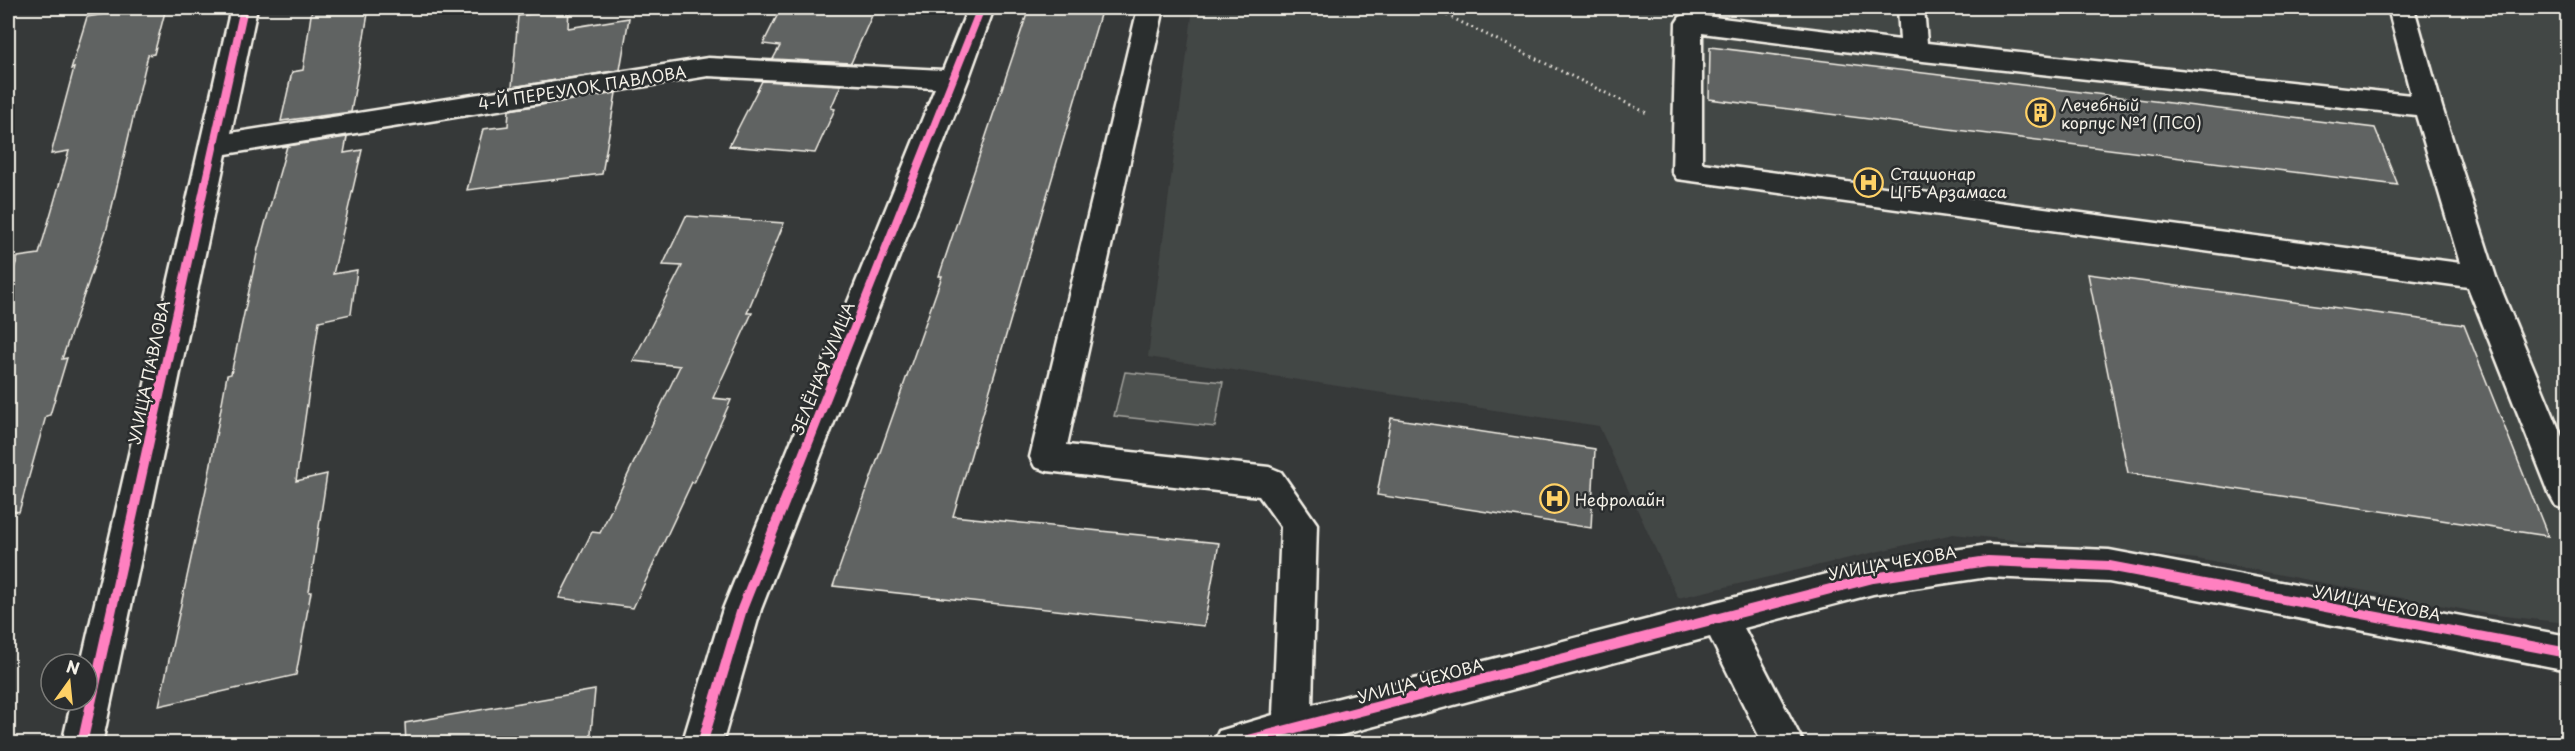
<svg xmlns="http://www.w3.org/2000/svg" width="2575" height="751" font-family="'Playpen Sans',sans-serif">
  <rect width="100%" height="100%" fill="#363939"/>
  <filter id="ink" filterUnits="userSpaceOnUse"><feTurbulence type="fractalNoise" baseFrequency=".0167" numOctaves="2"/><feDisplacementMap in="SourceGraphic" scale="12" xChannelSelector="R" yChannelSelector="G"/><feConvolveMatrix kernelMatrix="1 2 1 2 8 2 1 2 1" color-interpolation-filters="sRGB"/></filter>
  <g filter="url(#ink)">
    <!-- built -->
    <path fill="#434645" d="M1193,8H2567V623L2487,614L2197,559L1953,534L1678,598L1599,426L1148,357Z"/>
    <!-- green -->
    <path fill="#4e514f" stroke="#a1a19c" stroke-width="1.5" d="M1125,372L1223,382L1215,427L1114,416Z"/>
    <!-- building -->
    <path fill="#616362" stroke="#f4f1e8" stroke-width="1.5" d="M142,8H166L154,54L148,55L107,228L62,359L67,358L50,415L46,416L19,512L8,510V286L18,257L39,254L69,151L51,154L74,68L71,69L87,17Z
      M312,8H369L351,112L281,121L292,72L303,70Z
      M569,8L568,28L629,18L620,70L512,87L518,16Z
      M781,8H827L874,11L851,63L773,59L780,46L763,44Z
      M1029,8H1102L953,516L1219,543L1204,626L833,586L942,276H939Z
      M1710,47L2375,128L2398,185L1709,99Z
      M762,81L841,85L831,108L835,109L815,153L729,146Z
      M616,93L602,174L467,190L483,129L508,126L509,110Z
      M347,137L344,153L362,150L333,274L357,270L351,314L319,321L296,481L327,474L309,592H311L296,675L159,706L208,480L227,375L231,374L258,249L287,146Z
      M686,216L784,223L747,313H752L713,398L731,400L694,483L692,482L633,608L559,598L592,532L600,533L680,366L633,361L682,266L663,265Z
      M2088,274L2464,325L2548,536L2128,473Z
      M1391,418L1595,449L1591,528L1377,495Z
      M595,690L590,744H406L405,723Z"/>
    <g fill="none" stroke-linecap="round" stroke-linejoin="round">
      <defs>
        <path id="minor" d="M231,8H257L231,133L708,58L943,70L968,8H994L968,80L761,609L722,744H682L723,609L935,88L708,76L226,154L102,744H62L72,700H87V664H81Z
          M1138,8H1164L1067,445L1269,467L1281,472L1317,524L1312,705L1873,562L1988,545L2109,550L2568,636V670L2109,582L1988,577L1873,594L1744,628L1804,744H1763L1710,637L1307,744H1213L1219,731L1273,715L1281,527L1259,496L1047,471L1035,467L1030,457Z
          M1898,8H1924L1927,43L2411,95L2388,8H2414L2442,107L2496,277L2568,451V510L2556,506L2550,495L2468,287L1677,179L1672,172L1676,23L1680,17L1689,14L1900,40ZM1702,33L1914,60L2416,115L2460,263L1702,163Z"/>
      </defs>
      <!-- minor casing -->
      <use href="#minor" stroke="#f4f1e8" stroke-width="5"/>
      <!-- path -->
      <path stroke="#f4f1e8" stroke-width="3" stroke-dasharray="1.5 4" stroke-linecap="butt" d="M1432,8L1649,114"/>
      <!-- minor -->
      <use href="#minor" fill="#2a2d2e" fill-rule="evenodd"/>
      <defs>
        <path id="cycleway-far1" d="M171,338L244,8
          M850,338L981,8"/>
        <path id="cycleway" d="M82,744L172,337
          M702,744L742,609L850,337
          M1233,744L1873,578L1988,561L2109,566L2568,653"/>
      </defs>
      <!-- cycleway-far1 casing -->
      <use href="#cycleway-far1" stroke="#2a2d2e" stroke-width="11"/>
      <!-- cycleway casing -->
      <use href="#cycleway" stroke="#2a2d2e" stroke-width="14"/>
      <!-- cycleway-far1 -->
      <use href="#cycleway-far1" stroke="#ff80c0" stroke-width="8"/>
      <!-- cycleway -->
      <use href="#cycleway" stroke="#ff80c0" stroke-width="10"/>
    </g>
  </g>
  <!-- icons -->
  <defs>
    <symbol id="building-ring" viewBox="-11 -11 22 22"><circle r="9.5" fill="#2a2d2e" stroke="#ffd166" stroke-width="1.5"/><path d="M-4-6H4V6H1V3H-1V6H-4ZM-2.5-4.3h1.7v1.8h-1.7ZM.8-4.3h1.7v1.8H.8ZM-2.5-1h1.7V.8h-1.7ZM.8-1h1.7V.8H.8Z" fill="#ffd166"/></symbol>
    <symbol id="hospital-ring" viewBox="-11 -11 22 22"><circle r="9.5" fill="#2a2d2e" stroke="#ffd166" stroke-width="1.5"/><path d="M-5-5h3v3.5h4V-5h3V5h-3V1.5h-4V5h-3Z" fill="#ffd166"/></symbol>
  </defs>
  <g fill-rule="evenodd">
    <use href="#building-ring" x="2024" y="96" width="33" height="33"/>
    <use href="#hospital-ring" x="1852" y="166" width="33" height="33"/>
    <use href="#hospital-ring" x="1538" y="482" width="33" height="33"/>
  </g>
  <g text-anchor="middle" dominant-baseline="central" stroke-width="5" stroke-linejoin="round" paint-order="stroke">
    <!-- street labels -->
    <g font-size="16" fill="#f4f1e8" stroke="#2a2d2e">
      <text transform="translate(582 87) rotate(-9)">4-Й ПЕРЕУЛОК ПАВЛОВА</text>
      <text transform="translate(822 368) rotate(-68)">ЗЕЛЁНАЯ УЛИЦА</text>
      <text transform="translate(148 372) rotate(-78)">УЛИЦА ПАВЛОВА</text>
      <text transform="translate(1892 562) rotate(-10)">УЛИЦА ЧЕХОВА</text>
      <text transform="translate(2377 602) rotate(11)">УЛИЦА ЧЕХОВА</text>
      <text transform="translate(1420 680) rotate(-15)">УЛИЦА ЧЕХОВА</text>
    </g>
    <!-- poi labels -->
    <g font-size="16" fill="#f4f1e8" stroke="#2a2d2e" text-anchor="start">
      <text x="2061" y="104">Лечебный<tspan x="2061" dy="18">корпус №1 (ПСО)</tspan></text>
      <text x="1890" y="173">Стационар<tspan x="1890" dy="18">ЦГБ Арзамаса</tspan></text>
      <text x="1575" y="499">Нефролайн</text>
    </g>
  </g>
  <!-- margin -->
  <rect width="2575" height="751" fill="none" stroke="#2a2d2e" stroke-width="30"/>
  <rect x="15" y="15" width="2545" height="721" fill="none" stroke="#f4f1e8" stroke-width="2" filter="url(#ink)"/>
  <!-- north arrow -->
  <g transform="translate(69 682) rotate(15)"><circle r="28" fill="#2a2d2e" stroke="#7b7b78" stroke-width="1.5"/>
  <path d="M0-4.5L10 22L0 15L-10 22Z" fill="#ffd166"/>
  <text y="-9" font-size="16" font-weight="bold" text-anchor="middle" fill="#f4f1e8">N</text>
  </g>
</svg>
